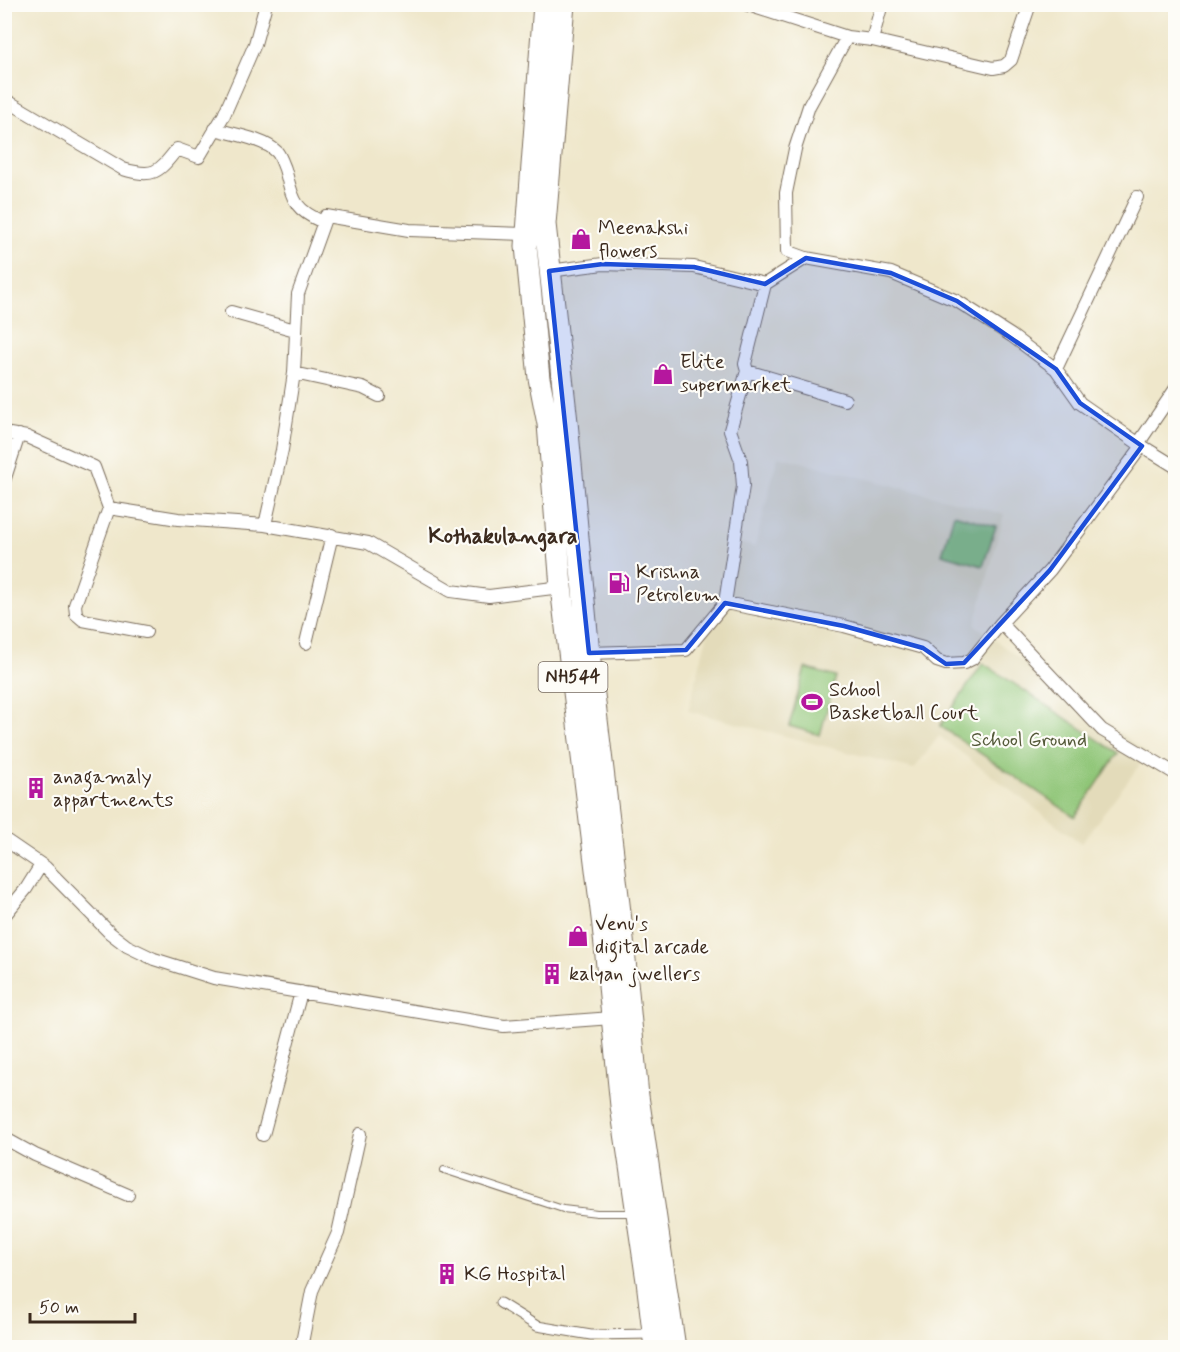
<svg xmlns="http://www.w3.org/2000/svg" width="1180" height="1352" font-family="Mynerve,sans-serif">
  <rect width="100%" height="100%" fill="#fdfcf7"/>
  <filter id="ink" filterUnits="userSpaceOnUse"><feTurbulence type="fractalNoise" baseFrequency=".0167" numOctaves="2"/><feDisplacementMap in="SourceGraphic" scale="12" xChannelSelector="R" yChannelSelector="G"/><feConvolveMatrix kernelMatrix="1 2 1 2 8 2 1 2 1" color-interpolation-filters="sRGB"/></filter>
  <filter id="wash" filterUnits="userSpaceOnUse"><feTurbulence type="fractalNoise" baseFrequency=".008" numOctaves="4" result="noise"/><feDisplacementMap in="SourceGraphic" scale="24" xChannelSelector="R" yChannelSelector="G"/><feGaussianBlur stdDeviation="1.35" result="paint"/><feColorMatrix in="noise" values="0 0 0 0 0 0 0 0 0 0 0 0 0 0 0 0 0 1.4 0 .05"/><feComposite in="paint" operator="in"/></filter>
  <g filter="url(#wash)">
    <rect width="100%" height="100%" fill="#efe7cb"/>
    <!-- built -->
    <path fill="#e3dbba" d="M778,456L1004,514L975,625L1148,754L1081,843L939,736L914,769L688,711L731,541L755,547Z"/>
    <!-- green -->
    <path fill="#90c678" stroke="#66784b" stroke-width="1.5" d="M954,514L996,526L983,566L942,554Z
      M983,663L1118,753L1075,817L940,726Z
      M805,668L836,677L820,735L789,726Z"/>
  </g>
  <g filter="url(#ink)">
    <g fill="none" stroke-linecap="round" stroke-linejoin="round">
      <defs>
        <path id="service" d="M444,1170L563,1209L597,1213H632"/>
        <path id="pedestrian" d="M500,1303L537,1326L591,1335L653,1334"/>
        <path id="minor" d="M745,4L847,37L872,40L993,68L1004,66L1011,60L1030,4
          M872,40L882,4
          M4,99L123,169C154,178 158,173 177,149L199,157L224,115L255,44L266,4
          M215,129C232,134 265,139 277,152C280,155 283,164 285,169C293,198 292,209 323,222
          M806,258L787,251L786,193L795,149L809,106L847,37
          M549,271L603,264L694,267L765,284L806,258L891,273L957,301L1012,336L1056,369L1080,403L1142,446L1176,467
          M231,312L295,330
          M1056,369L1137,197
          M747,371L845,400
          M294,373L363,388L379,396
          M4,433L27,437L94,467L109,508L178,519L265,525L368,543L451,591L489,596L561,587
          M1138,444L1176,388
          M4,481L19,435
          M109,508L75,605L76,614L83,620L146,632
          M265,525L282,450L294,373L298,294L326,216L409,230L526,234
          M725,603L743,486L741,461L730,430L747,371L745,364L765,284
          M1001,623L1102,730L1176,774
          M306,643L332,535
          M589,653L686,650L725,603L844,626L923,648L937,661L946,664L964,663L972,659L1001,623L1050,570L1142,446
          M4,839L45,867L110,933L127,946L154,959L214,978L504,1026L612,1018
          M4,916L26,889L41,865
          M263,1135L301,992
          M4,1138L35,1155L128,1195
          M301,1348L312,1291L338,1233L360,1134"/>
        <path id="trunk" d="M544,4L526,246L539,378L548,424L561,587L603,926L621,1106L647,1281L655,1348
          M564,4L545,224L567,422L589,653L622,929L638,1096L675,1348"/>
      </defs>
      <!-- service casing -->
      <use href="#service" stroke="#7a6c5b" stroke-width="8"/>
      <!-- pedestrian casing -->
      <use href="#pedestrian" stroke="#7a6c5b" stroke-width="11"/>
      <!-- minor casing -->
      <use href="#minor" stroke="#7a6c5b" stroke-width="14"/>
      <!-- trunk casing -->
      <use href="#trunk" stroke="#7a6c5b" stroke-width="23"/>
      <!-- service -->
      <use href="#service" stroke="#fff" stroke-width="6"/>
      <!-- pedestrian -->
      <use href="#pedestrian" stroke="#fff" stroke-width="9"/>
      <!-- minor -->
      <use href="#minor" stroke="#fff" stroke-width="12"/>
      <!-- trunk -->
      <use href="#trunk" stroke="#fff" stroke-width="21"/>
    </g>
  </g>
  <!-- marked area -->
  <path fill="#1d4ed8" fill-opacity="0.2" stroke="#1d4ed8" stroke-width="4.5" stroke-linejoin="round" d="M806,258L891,273L957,301L1056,369L1080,403L1142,446L1050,570L964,663L946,664L923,648L844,626L725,603L686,650L589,653L549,271L603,264L694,267L765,284Z"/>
  <!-- icons -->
  <defs>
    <symbol id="shop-bare" viewBox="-9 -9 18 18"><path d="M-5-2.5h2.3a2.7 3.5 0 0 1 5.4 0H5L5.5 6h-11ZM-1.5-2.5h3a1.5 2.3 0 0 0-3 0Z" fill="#b5179e" stroke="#fdfcf7" stroke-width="2.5" paint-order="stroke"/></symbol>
    <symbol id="fuel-bare" viewBox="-9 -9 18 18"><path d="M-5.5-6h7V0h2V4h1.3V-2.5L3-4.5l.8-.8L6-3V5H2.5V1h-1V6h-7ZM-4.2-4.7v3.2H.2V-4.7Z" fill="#b5179e" stroke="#fdfcf7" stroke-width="2.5" paint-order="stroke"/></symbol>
    <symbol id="stadium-bare" viewBox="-9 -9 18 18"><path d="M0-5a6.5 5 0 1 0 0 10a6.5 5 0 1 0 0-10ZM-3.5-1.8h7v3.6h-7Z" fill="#b5179e" stroke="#fdfcf7" stroke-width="2.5" paint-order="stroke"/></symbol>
    <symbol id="building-bare" viewBox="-9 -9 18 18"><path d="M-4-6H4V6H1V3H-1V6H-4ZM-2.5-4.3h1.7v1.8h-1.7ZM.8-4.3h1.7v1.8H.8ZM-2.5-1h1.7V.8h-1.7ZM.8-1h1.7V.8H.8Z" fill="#b5179e" stroke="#fdfcf7" stroke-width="2.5" paint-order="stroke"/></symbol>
  </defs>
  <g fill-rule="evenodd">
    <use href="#shop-bare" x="566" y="224" width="30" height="30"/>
    <use href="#shop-bare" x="648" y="359" width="30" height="30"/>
    <use href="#fuel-bare" x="604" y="568" width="30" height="30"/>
    <use href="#stadium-bare" x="797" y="687" width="30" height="30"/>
    <use href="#building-bare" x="21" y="773" width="30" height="30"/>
    <use href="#shop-bare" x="563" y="921" width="30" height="30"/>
    <use href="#building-bare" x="537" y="959" width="30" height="30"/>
    <use href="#building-bare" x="432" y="1259" width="30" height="30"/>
  </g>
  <g text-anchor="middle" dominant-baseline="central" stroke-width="4.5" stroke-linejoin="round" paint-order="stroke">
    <!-- shield labels -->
    <rect fill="#fdfcf7" stroke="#75695f" stroke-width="1.5" x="538.5" y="662" width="69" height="30" rx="4.5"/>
    <g font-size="18" font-weight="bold" fill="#3b2a1e">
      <text x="573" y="677">NH544</text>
    </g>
    <!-- poi labels -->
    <g font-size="20" fill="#3b2a1e" stroke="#fdfcf7" text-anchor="start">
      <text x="598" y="228">Meenakshi<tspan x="598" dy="23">flowers</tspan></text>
      <text x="680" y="362">Elite<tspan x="680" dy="23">supermarket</tspan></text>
      <text x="636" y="572">Krishna<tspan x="636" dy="23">Petroleum</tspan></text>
      <text x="829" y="690">School<tspan x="829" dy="23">Basketball Court</tspan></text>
      <text x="53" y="777">anagamaly<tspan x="53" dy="23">appartments</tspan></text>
      <text x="595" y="924">Venu's<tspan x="595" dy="23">digital arcade</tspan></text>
      <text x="569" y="974">kalyan jwellers</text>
      <text x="464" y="1274">KG Hospital</text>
    </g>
    <!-- park labels -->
    <g font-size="20" fill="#545939" stroke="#fdfcf7">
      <text x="1029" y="740">School Ground</text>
    </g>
    <!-- quarter labels -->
    <g font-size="22" font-weight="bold" fill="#3b2a1e" stroke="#fdfcf7">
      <text x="503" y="537">Kothakulangara</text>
    </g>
  </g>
  <!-- margin -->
  <rect width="1180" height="1352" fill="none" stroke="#fdfcf7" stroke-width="24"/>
  <!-- scale -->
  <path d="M30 1313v9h105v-9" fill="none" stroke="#3b2a1e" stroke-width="3"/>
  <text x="39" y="1313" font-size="18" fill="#3b2a1e" stroke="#fdfcf7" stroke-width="4.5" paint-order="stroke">50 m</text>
</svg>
